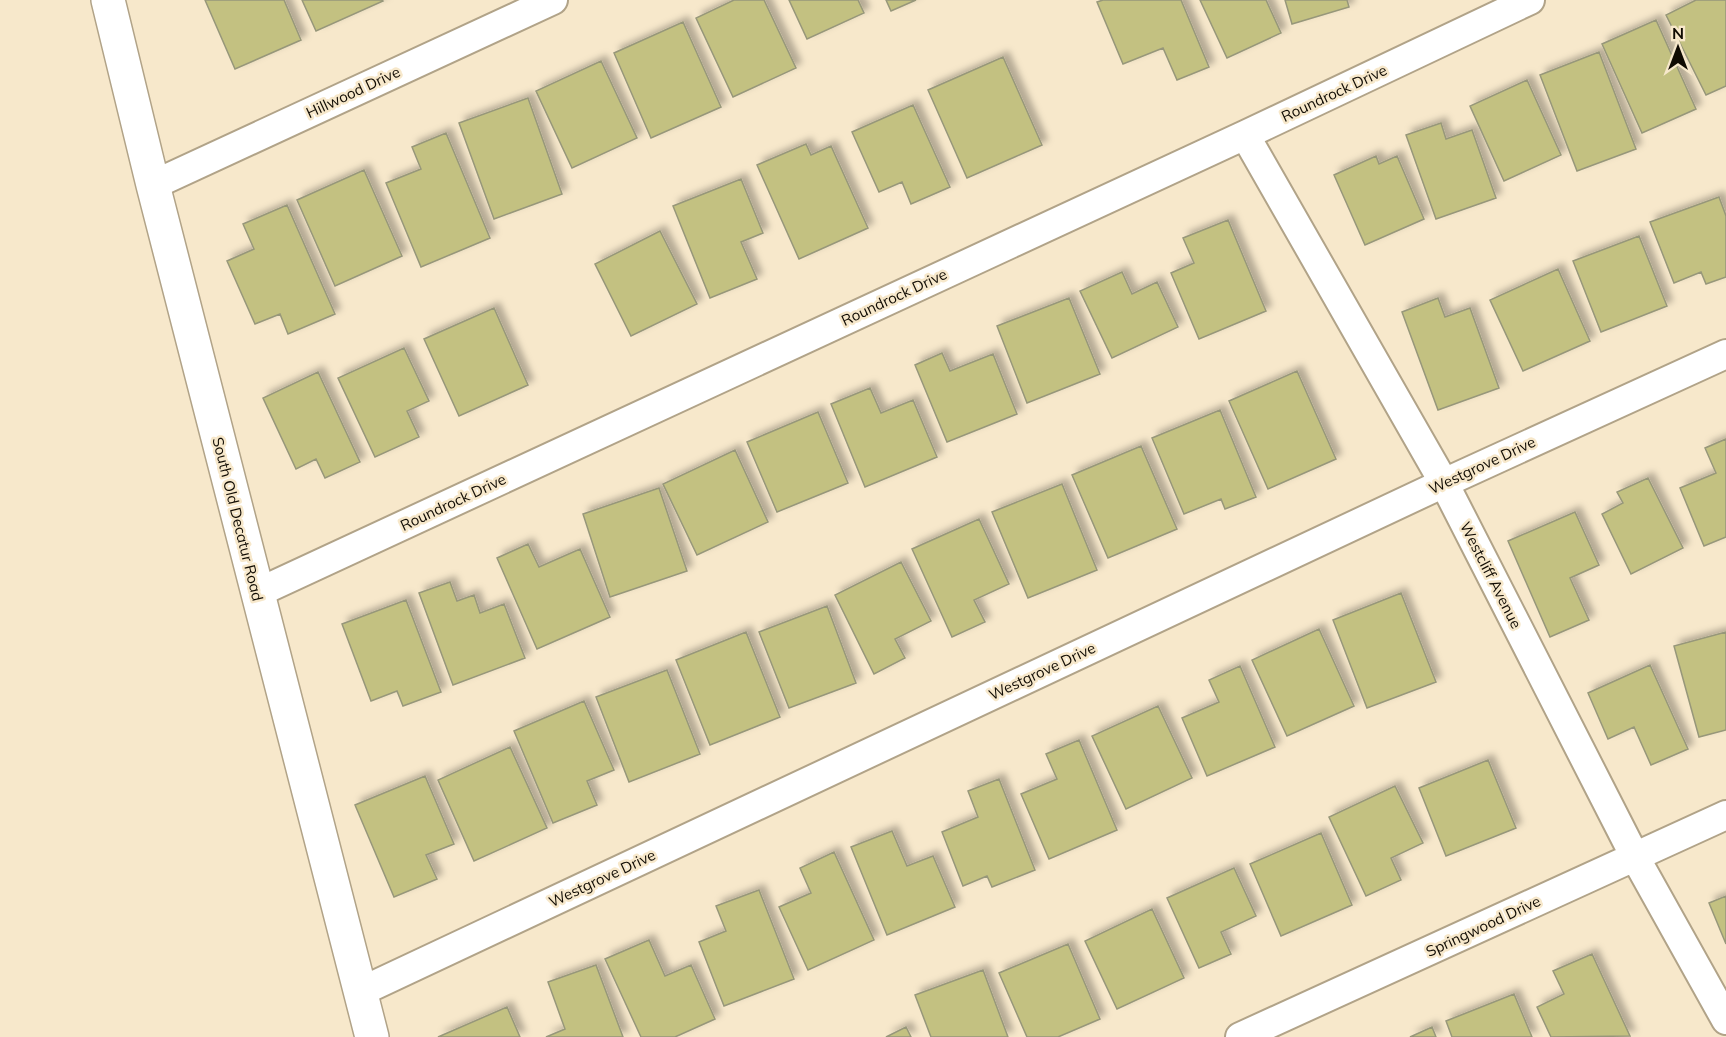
<svg xmlns="http://www.w3.org/2000/svg" width="1726" height="1037" font-family="Mulish,sans-serif">
  <defs>
    <filter id="shadow"><feDropShadow dx="5.5" dy="-5.5" stdDeviation="3" flood-color="#0004"/></filter>
  </defs>
  <rect width="100%" height="100%" fill="#f7e8cb"/>
  <!-- building -->
  <path fill="#c3c181" stroke="#97977a" stroke-width="1.5" filter="url(#shadow)" d="M205,0H284L301,40L235,69Z
    M302,0H382L383,1L316,31Z
    M734,0H764L796,68L733,97L696,18Z
    M789,0H858L864,13L807,39Z
    M886,0H916L891,11Z
    M1103,0H1181L1209,67L1177,80L1163,48L1123,64L1097,2Z
    M1200,0H1266L1281,33L1227,58Z
    M1285,0H1347L1349,7L1292,24Z
    M1696,0H1726V86L1706,95L1666,15Z
    M1656,20L1696,109L1642,133L1602,44Z
    M683,22L721,107L651,138L614,53Z
    M1599,52L1636,149L1577,171L1540,75Z
    M1003,57L1042,145L967,178L928,90Z
    M601,61L637,138L572,168L536,91Z
    M1527,80L1561,155L1504,181L1470,106Z
    M528,98L562,194L494,219L459,123Z
    M913,105L950,187L911,204L902,182L879,192L852,132Z
    M1441,123L1446,139L1472,130L1496,198L1436,219L1406,135Z
    M446,133L490,238L421,267L386,183L421,169L412,147Z
    M806,144L811,155L831,146L868,228L799,259L757,165Z
    M1376,156L1379,164L1397,156L1424,219L1365,245L1334,175Z
    M364,170L402,256L335,286L297,200Z
    M741,179L763,233L741,242L757,279L710,298L673,206Z
    M1719,197L1726,216V277L1706,284L1701,272L1674,283L1650,222Z
    M287,205L335,314L288,334L280,314L255,324L227,261L254,249L243,224Z
    M1228,220L1266,311L1199,339L1171,273L1194,263L1183,238Z
    M660,231L697,304L631,336L595,264Z
    M1639,236L1667,306L1601,332L1573,261Z
    M1558,269L1590,341L1523,371L1490,300Z
    M1122,272L1132,294L1157,282L1178,327L1112,358L1080,291Z
    M1069,298L1100,374L1027,403L997,326Z
    M1438,298L1445,317L1470,308L1499,388L1438,410L1402,312Z
    M494,308L528,385L459,416L424,339Z
    M404,348L429,401L407,411L419,437L375,457L338,378Z
    M942,353L950,371L993,354L1017,414L947,442L915,365Z
    M1297,371L1336,459L1268,489L1229,401Z
    M318,372L360,462L325,478L316,459L296,469L263,398Z
    M870,388L881,413L913,400L937,457L865,487L831,404Z
    M1220,410L1256,497L1225,509L1221,499L1184,514L1152,438Z
    M818,412L848,483L777,512L747,442Z
    M1726,439V537L1704,546L1680,488L1716,473L1705,448Z
    M1141,446L1177,529L1108,558L1072,475Z
    M735,450L768,522L697,555L663,484Z
    M1648,478L1683,548L1631,574L1602,514L1623,503L1617,492Z
    M1062,484L1097,570L1028,598L992,512Z
    M659,488L687,571L610,597L583,514Z
    M1575,512L1599,565L1570,578L1589,620L1550,637L1508,541Z
    M979,519L1009,584L974,600L985,622L952,637L912,549Z
    M528,544L539,567L580,549L610,617L537,649L497,558Z
    M901,562L931,621L895,639L905,658L874,674L835,595Z
    M450,582L457,601L474,595L480,613L504,604L525,658L453,685L419,593Z
    M1401,593L1436,682L1367,708L1333,620Z
    M406,600L441,692L403,706L397,691L371,701L342,624Z
    M827,606L856,683L789,708L759,632Z
    M1319,629L1354,706L1287,736L1252,660Z
    M746,632L780,717L710,745L676,660Z
    M1726,632V730L1699,737L1674,646Z
    M1650,665L1688,749L1651,765L1634,727L1608,739L1588,693Z
    M1240,666L1275,747L1207,776L1182,718L1219,702L1209,680Z
    M667,670L700,754L629,782L596,697Z
    M584,701L614,770L587,781L597,805L553,823L514,731Z
    M1158,706L1192,778L1126,809L1092,736Z
    M1079,740L1117,830L1049,859L1021,794L1057,779L1046,754Z
    M510,747L547,828L474,861L438,780Z
    M1488,760L1516,828L1446,856L1419,788Z
    M425,776L454,844L426,855L437,879L394,897L355,805Z
    M999,779L1035,870L992,887L987,876L963,886L942,832L978,817L968,791Z
    M1395,786L1423,843L1391,858L1401,880L1366,896L1329,817Z
    M892,831L907,866L933,856L955,907L887,935L851,847Z
    M1321,833L1352,905L1281,936L1250,864Z
    M834,852L874,940L808,970L779,907L811,893L800,868Z
    M1234,868L1256,916L1221,932L1231,954L1199,968L1167,898Z
    M759,890L794,979L724,1006L699,942L726,931L716,906Z
    M1726,896V944L1709,903Z
    M1152,909L1184,978L1117,1009L1085,941Z
    M649,940L665,976L691,965L715,1019L675,1037H641L605,959Z
    M1068,944L1100,1019L1058,1037H1027L999,973Z
    M1592,954L1630,1036L1551,1037L1537,1007L1564,994L1553,971Z
    M596,965L623,1037H546L565,1029L548,982Z
    M983,970L1008,1037H931L915,995Z
    M1514,994L1532,1037H1452L1446,1021Z
    M507,1007L520,1037H438Z
    M906,1027L911,1037H886Z
    M1432,1027L1436,1037H1410Z"/>
  <g fill="none" stroke-linecap="round" stroke-linejoin="round">
    <defs>
      <path id="minor" d="M1245,135L1444,483L1635,857L1726,1020
        M153,185L553,0
        M257,593L1245,135L1530,0
        M360,992L1444,483L1726,354
        M1240,1037L1726,815"/>
      <path id="tertiary" d="M108,0L153,185L372,1037"/>
    </defs>
    <!-- minor casing -->
    <use href="#minor" stroke="#b1a388" stroke-width="32"/>
    <!-- tertiary casing -->
    <use href="#tertiary" stroke="#b1a388" stroke-width="36"/>
    <!-- minor -->
    <use href="#minor" stroke="#fff" stroke-width="28"/>
    <!-- tertiary -->
    <use href="#tertiary" stroke="#fff" stroke-width="33"/>
  </g>
  <g text-anchor="middle" dominant-baseline="central" stroke-width="5" stroke-linejoin="round" paint-order="stroke">
    <!-- street labels -->
    <g font-size="15" fill="#100b03" stroke="#f7e8cb">
      <text transform="translate(353 92) rotate(-25)">Hillwood Drive</text>
      <text transform="translate(1334 93) rotate(-25)">Roundrock Drive</text>
      <text transform="translate(894 297) rotate(-25)">Roundrock Drive</text>
      <text transform="translate(1482 465) rotate(-25)">Westgrove Drive</text>
      <text transform="translate(453 502) rotate(-25)">Roundrock Drive</text>
      <text transform="translate(238 519) rotate(76)">South Old Decatur Road</text>
      <text transform="translate(1491 575) rotate(63)">Westcliff Avenue</text>
      <text transform="translate(1042 671) rotate(-25)">Westgrove Drive</text>
      <text transform="translate(602 878) rotate(-25)">Westgrove Drive</text>
      <text transform="translate(1483 926) rotate(-25)">Springwood Drive</text>
    </g>
  </g>
  <!-- north arrow -->
  <g transform="translate(1678 48)" stroke="#f7e8cb" stroke-width="4.5" paint-order="stroke">
  <path d="M0-4.5L10 22L0 15L-10 22Z" fill="#100b03"/>
  <text y="-9" font-size="16" font-weight="bold" text-anchor="middle" fill="#100b03">N</text>
  </g>
</svg>
